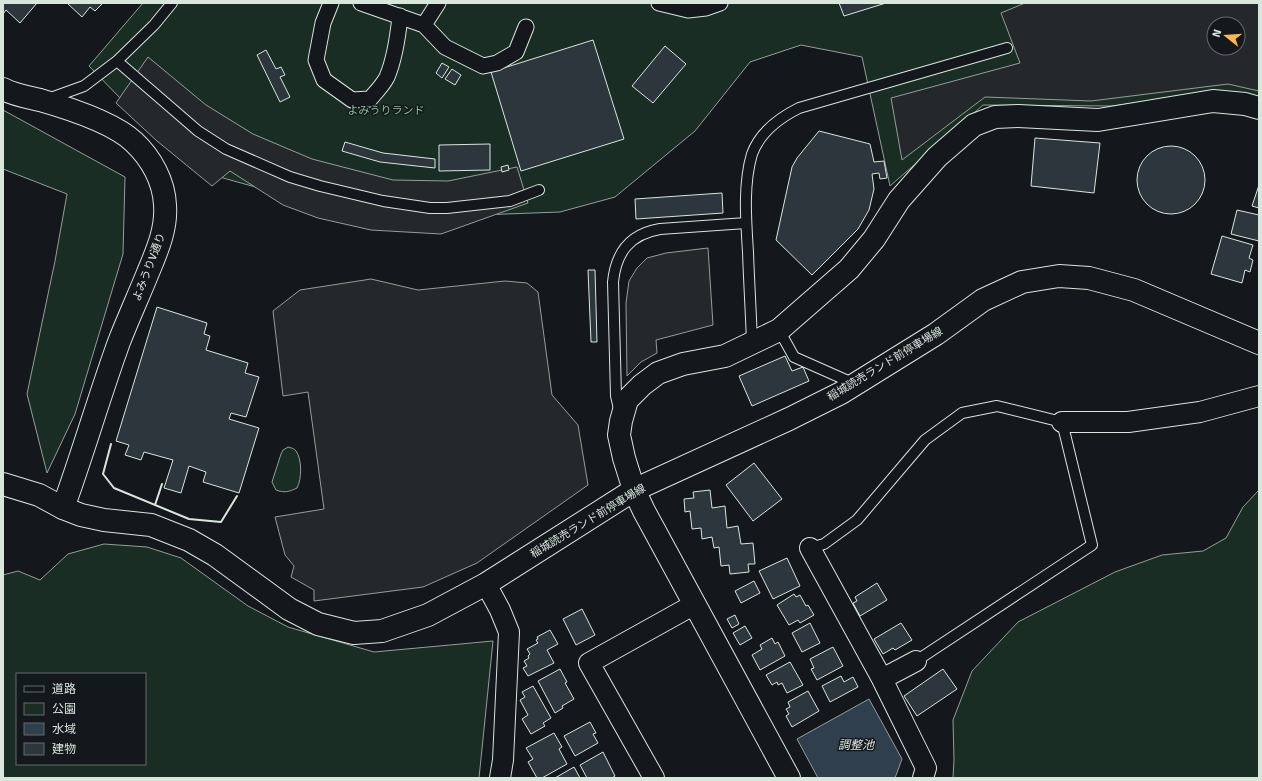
<svg xmlns="http://www.w3.org/2000/svg" width="1262" height="781" font-family="Signika,'Noto Sans JP',sans-serif">
  <rect width="100%" height="100%" fill="#14181c"/>
  <!-- green -->
  <path fill="#1a2d24" stroke="#939e99" fill-rule="evenodd" d="M143,3H1259V99L1222,91L1112,106L983,105L890,186L862,57L801,45L750,62L695,131L615,197L560,212L371,219L205,173L121,99L89,66ZM1214,24H1238V48H1214Z
    M3,110L125,177L123,254L75,414L47,473L27,394L55,261L67,194L3,169Z
    M288,447C291,448 294,448 296,451C302,459 302,479 297,488C289,492 284,493 276,490L272,482L281,454L283,450Z
    M1259,490V778H953L954,760L953,720L972,671L1018,622L1115,572L1162,555L1203,551L1226,538L1243,507Z
    M104,544L147,547L181,558L248,606L288,627L374,652L493,641L479,778H3V575L18,571L40,580L68,554ZM17,674H145V764H17Z"/>
  <!-- parking -->
  <path fill="#24282b" stroke="#939e99" fill-rule="evenodd" d="M1025,3H1259V91L1228,84L1091,101L985,97L902,160L891,98L1020,63L1001,13ZM1214,24H1238V48H1214Z
    M148,57L206,105L253,134L312,159L393,180L448,181L517,167L528,203L441,234L371,230L318,218L283,205L230,171L212,186L157,141L116,103Z
    M708,248L713,325L656,340L657,353L641,362L627,376L626,303L629,281L637,268L647,258L666,253Z
    M371,279L418,290L505,281L527,283L538,292L552,395L578,425L588,485L477,563L423,587L314,601V590L291,577L294,566L285,555L275,517L324,509L308,392L283,396L273,311L300,290Z"/>
  <!-- water -->
  <path fill="#2f3f4d" stroke="#939e99" d="M869,699L902,759L895,778H818L797,739Z"/>
  <!-- building -->
  <path fill="#2c363c" stroke="#d8e6dc" d="M3,3H37L20,23L6,10L3,14Z
    M67,3H103L95,11L90,7L82,17Z
    M839,3H886L844,16Z
    M593,40L624,139L521,171L491,72Z
    M665,46L686,64L653,103L632,86Z
    M266,50L276,69L281,67L285,75L280,77L290,97L280,102L257,55Z
    M442,63L449,67L442,78L436,73Z
    M452,69L461,75L455,85L445,79Z
    M819,131L870,144L874,162L884,161L887,178L880,179L879,173L872,174L874,189L869,210L858,229L812,275L776,240L792,167L797,158Z
    M1035,138L1100,143L1094,193L1031,186Z
    M345,142L383,153L435,159V168L380,162L342,151Z
    M490,144V170L439,171V145Z
    M1137 180a34 34 0 1 1 68 0a34 34 0 1 1-68 0Z
    M508,165L509,170L502,172L501,167Z
    M1259,185V208L1252,206Z
    M722,193L723,213L636,219L635,199Z
    M1237,210L1259,215V241L1231,234Z
    M1222,236L1253,245L1249,258L1253,260L1250,272L1245,270L1242,283L1211,274Z
    M588,270H595L597,342H591Z
    M157,307L207,323L204,334L210,336L206,350L248,363L245,373L259,377L246,417L231,413L229,419L259,428L239,493L203,482L206,472L189,466L181,493L164,488L173,460L144,452L141,460L125,455L129,445L116,441Z
    M785,356L792,371L803,367L809,381L752,406L739,376Z
    M754,463L782,499L753,521L726,485Z
    M710,490L712,508L725,506L727,528L738,526L741,544L753,543L755,564H748L749,572L730,574L729,565L721,566L719,547L714,548L712,537L702,539L701,528L692,529L690,511L685,512L684,499L694,498L693,492Z
    M787,558L800,586L773,599L759,571Z
    M754,581L760,593L741,603L735,591Z
    M877,583L887,600L860,616L853,603L857,601L855,597Z
    M794,594L796,597L800,595L806,606L808,605L814,615L800,623L798,620L789,625L777,605Z
    M582,609L595,635L576,645L563,619Z
    M735,615L739,624L732,628L727,619Z
    M810,623L820,643L802,652L792,633Z
    M901,623L912,640L895,650L893,648L883,654L874,639Z
    M745,626L752,638L740,645L733,633Z
    M550,630L558,644L547,650L554,663L528,676L523,668L527,666L524,661L529,658L528,656L530,654L527,649L538,643L536,640L538,639L537,637Z
    M772,638L775,644L778,642L785,656L760,670L752,655L762,649L760,645Z
    M833,647L843,666L817,680L811,669L814,668L810,659Z
    M790,662L803,685L787,693L782,683L778,685L777,682L772,685L766,675Z
    M560,669L567,682L565,683L574,699L562,706L563,708L555,713L538,681Z
    M943,669L957,689L917,716L904,696Z
    M841,676L844,682L853,677L858,687L830,702L822,686Z
    M533,686L551,718L543,723L545,726L531,734L522,719L528,715L520,700L525,697L522,692Z
    M808,691L819,711L792,727L786,716L789,714L786,709L790,707L788,702Z
    M590,722L596,733L593,734L598,743L575,756L564,736Z
    M554,733L562,747L559,749L567,764L542,778H537L528,762L533,759L526,748Z
    M603,752L615,776L612,778H587L580,765Z
    M574,767L580,778H555Z"/>
  <g fill="none" stroke-linecap="round" stroke-linejoin="round">
    <defs>
      <path id="service" d="M172,3L154,25L117,61L198,131L226,149L290,177L320,186L383,201L430,208H447L510,201L539,190
        M48,99L84,86L117,61
        M779,330L794,357L855,384
        M752,343C751,313 749,282 748,252C746,221 743,184 752,154C760,132 779,118 799,108L1007,48
        M619,409L616,396L613,282C616,252 630,234 660,229L746,223
        M810,548L824,544L857,520L925,440L962,413L997,406L1062,422L1092,545L916,661"/>
      <path id="pedestrian" d="M331,3L323,23L316,60L324,80L352,100L370,99C376,92 383,85 387,77C395,58 398,36 400,16
        M361,3L424,25L445,47L483,66L497,63L516,52L526,27
        M659,3L688,10L706,8L720,3
        M424,25L438,3"/>
      <path id="minor" d="M1062,422H1128L1200,412L1259,396
        M810,548L882,679L926,768L923,778
        M486,584L500,610L509,632L503,760L500,778
        M882,679L916,661
        M654,778L589,663L695,604"/>
      <path id="tertiary" d="M3,89C14,95 28,97 40,100C68,108 113,122 134,142C151,158 164,181 165,205C167,230 156,253 147,275C138,297 128,319 119,342C99,397 83,453 63,508
        M789,778L644,511L634,490L624,458L619,435L621,421L627,400L642,385L658,373L683,364L725,356L779,330L849,269L874,239L899,200L937,157L974,125L995,117L1018,116L1098,120L1213,101L1245,104L1259,108"/>
      <path id="secondary" d="M3,484L39,495L63,508L81,515L104,520L151,525L189,540L215,555L289,609L318,624L354,633L382,631L428,615L486,584L634,490L789,419L841,393L936,334L983,300L1022,282L1059,276L1089,278L1134,290L1259,343"/>
    </defs>
    <!-- service casing -->
    <use href="#service" stroke="#d8e6dc" stroke-width="12"/>
    <!-- pedestrian casing -->
    <use href="#pedestrian" stroke="#d8e6dc" stroke-width="17"/>
    <!-- minor casing -->
    <use href="#minor" stroke="#d8e6dc" stroke-width="22"/>
    <!-- tertiary casing -->
    <use href="#tertiary" stroke="#d8e6dc" stroke-width="24"/>
    <!-- secondary casing -->
    <use href="#secondary" stroke="#d8e6dc" stroke-width="24"/>
    <!-- service -->
    <use href="#service" stroke="#14181c" stroke-width="10"/>
    <!-- pedestrian -->
    <use href="#pedestrian" stroke="#14181c" stroke-width="15"/>
    <!-- minor -->
    <use href="#minor" stroke="#14181c" stroke-width="20"/>
    <!-- tertiary -->
    <use href="#tertiary" stroke="#14181c" stroke-width="22"/>
    <!-- secondary -->
    <use href="#secondary" stroke="#14181c" stroke-width="22"/>
    <!-- wall -->
    <path stroke="#d8e6dc" stroke-width="2" d="M111,444L103,474L114,488L189,519L221,522L237,496
      M155,505L162,484"/>
  </g>
  <g text-anchor="middle" dominant-baseline="central" stroke-width="3" stroke-linejoin="round" paint-order="stroke">
    <!-- park labels -->
    <g font-size="11" fill="#8ac095" stroke="#14181c">
      <text x="386" y="110">よみうりランド</text>
    </g>
    <!-- street labels -->
    <g font-size="11" fill="#d8e6dc" stroke="#14181c">
      <text transform="translate(149 267) rotate(-69)">よみうりV通り</text>
      <text transform="translate(885 364) rotate(-31)">稲城読売ランド前停車場線</text>
      <text transform="translate(588 521) rotate(-31)">稲城読売ランド前停車場線</text>
    </g>
    <!-- water labels -->
    <g font-size="12" font-style="italic" fill="#d8e6dc" stroke="#14181c">
      <text x="856" y="745">調整池</text>
    </g>
  </g>
  <!-- border -->
  <rect width="1262" height="781" fill="none" stroke="#d8e6dc" stroke-width="8"/>
  <!-- legend -->
  <rect x="16" y="673" width="130" height="92" fill="#14181c" stroke="#626a69"/>
  <rect x="24" y="686" width="20" height="6" fill="#14181c" stroke="#626a69"/>
  <text x="52" y="693" font-size="12" fill="#d8e6dc">道路</text>
  <rect x="24" y="703" width="20" height="12" fill="#1a2d24" stroke="#626a69"/>
  <text x="52" y="713" font-size="12" fill="#d8e6dc">公園</text>
  <rect x="24" y="723" width="20" height="12" fill="#2f3f4d" stroke="#626a69"/>
  <text x="52" y="733" font-size="12" fill="#d8e6dc">水域</text>
  <rect x="24" y="743" width="20" height="12" fill="#2c363c" stroke="#626a69"/>
  <text x="52" y="753" font-size="12" fill="#d8e6dc">建物</text>
  <!-- north arrow -->
  <g transform="translate(1226 36) rotate(287)"><circle r="19" fill="#14181c" stroke="#626a69"/>
  <path d="M0-3L7 15L0 10L-7 15Z" fill="#ffb74d"/>
  <text y="-6" font-size="11" font-weight="bold" text-anchor="middle" fill="#d8e6dc">N</text>
  </g>
</svg>
